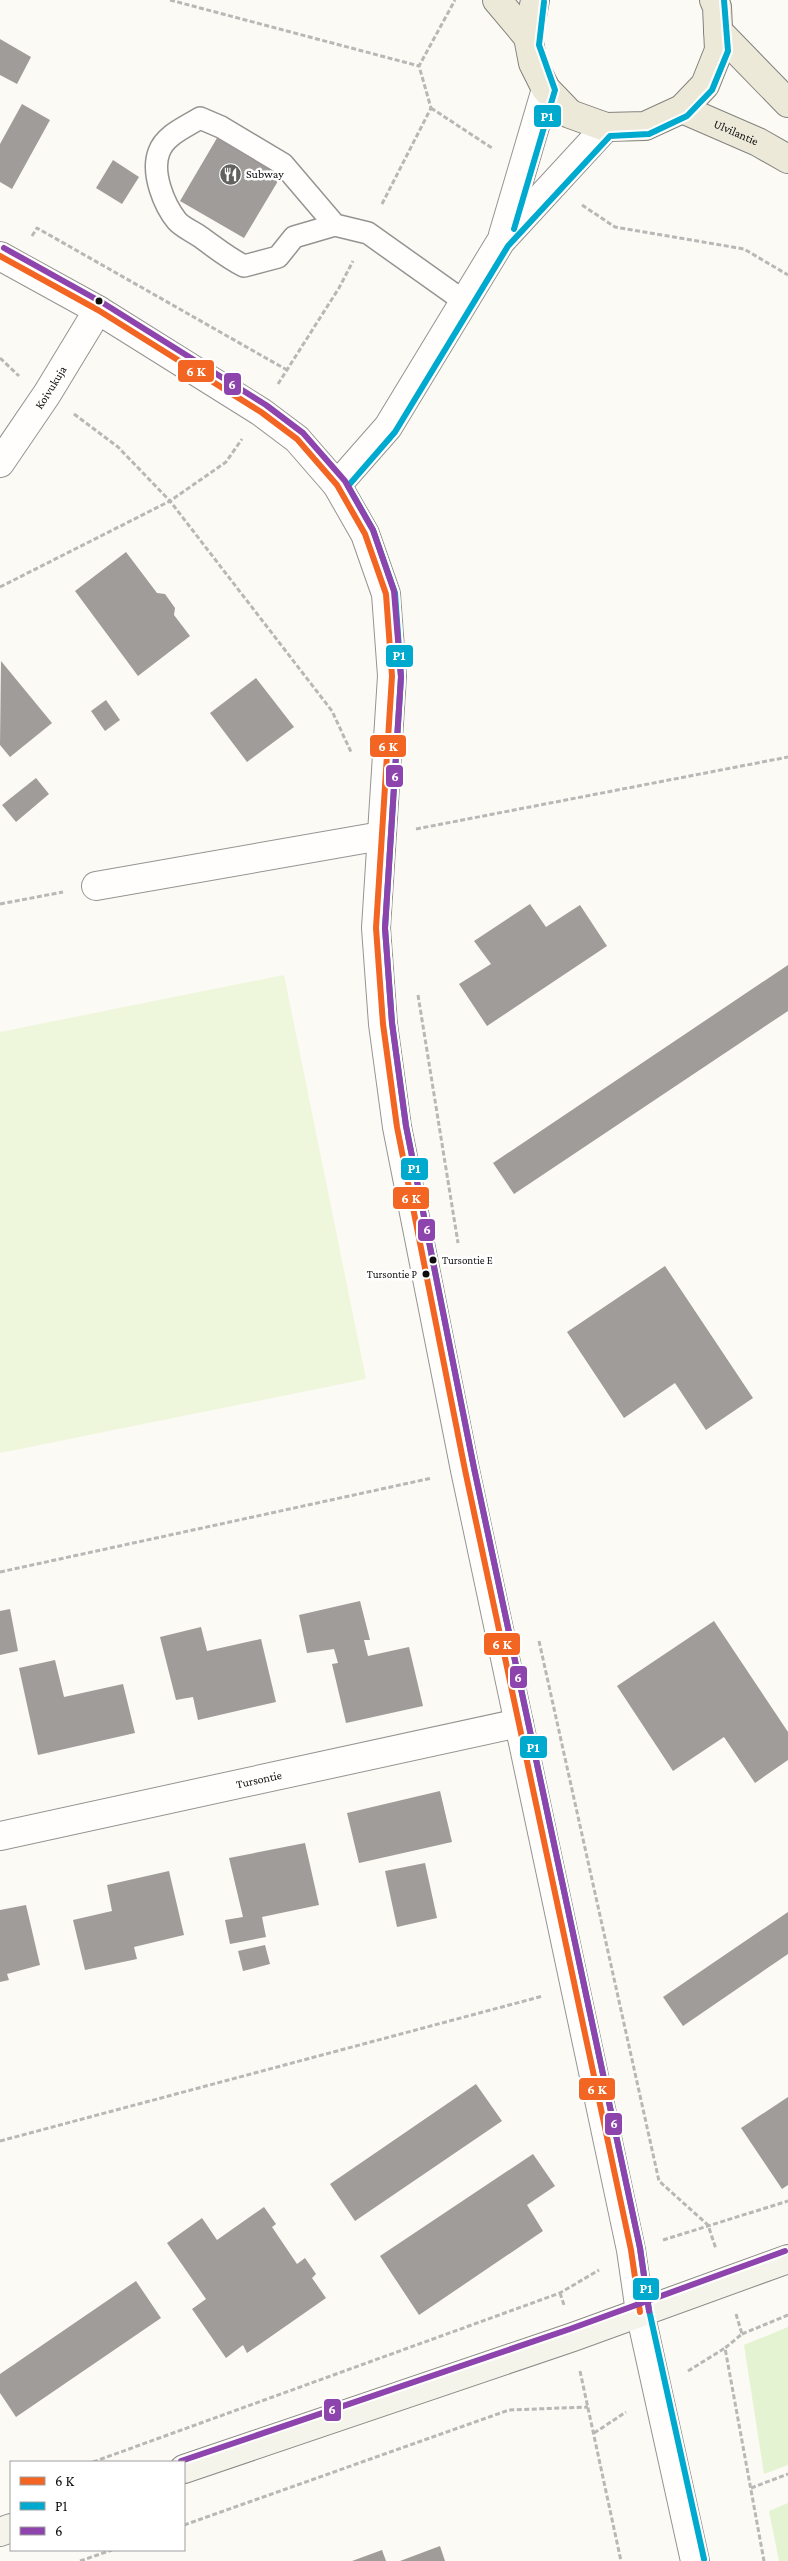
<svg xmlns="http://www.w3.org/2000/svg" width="788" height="2561" font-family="'Crimson Pro',serif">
  <rect width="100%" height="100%" fill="#fcfaf4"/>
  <!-- green -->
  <path fill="#e4f3d1" d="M788,2327V2465L764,2474L744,2345Z
    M788,2503V2561H779L769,2511Z"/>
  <!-- pitch -->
  <path fill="#eef7db" d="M284,975L366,1379L0,1453V1032Z"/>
  <!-- building -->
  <path fill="#9f9c99" d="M0,39L31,57L17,84L0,75Z
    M22,104L50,120L12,189L0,182V144Z
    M217,138L281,176L244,238L180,201Z
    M113,160L139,177L122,204L96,188Z
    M126,552L157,593L165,594L175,608L174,615L190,636L138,676L75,591Z
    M1,661L52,723L10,757L0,745Z
    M256,678L294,727L247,762L210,713Z
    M106,700L120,720L105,731L91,711Z
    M36,778L49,794L16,822L2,805Z
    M530,904L546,927L580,905L607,946L487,1026L459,984L491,964L474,941Z
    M788,965V1011L514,1194L493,1163Z
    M665,1266L753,1398L706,1430L675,1383L624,1418L567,1332Z
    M360,1601L370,1640H364L368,1656L409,1647L423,1706L346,1723L332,1664L338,1663L334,1649L307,1653L299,1615Z
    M10,1609L18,1651L0,1655V1611Z
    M714,1621L788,1732V1760L755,1783L724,1737L673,1771L617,1686Z
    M201,1627L207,1651L261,1639L276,1702L198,1720L193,1697L176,1700L160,1637Z
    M55,1660L64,1697L123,1684L135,1733L38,1755L19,1668Z
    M440,1791L452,1842L359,1863L347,1813Z
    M305,1843L319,1905L262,1917L266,1937L230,1944L225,1920L243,1917L229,1858Z
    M425,1863L437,1918L397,1927L385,1871Z
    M169,1871L184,1935L134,1947L137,1959L85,1970L73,1920L112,1911L107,1885Z
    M26,1905L40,1965L7,1974L9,1980L0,1982V1910Z
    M788,1912V1954L683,2026L663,1997Z
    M265,1945L270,1964L243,1971L238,1951Z
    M476,2084L502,2121L355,2221L330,2184Z
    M788,2097V2185L782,2189L741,2128Z
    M533,2154L555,2186L527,2205L543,2231L419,2315L380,2256Z
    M264,2207L276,2224L272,2227L297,2264L305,2258L316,2274L312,2278L326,2298L247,2353L243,2345L226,2358L192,2309L206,2299L167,2243L202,2218L217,2240Z
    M136,2281L161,2318L16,2417L0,2393V2374Z
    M440,2546L445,2561H400Z
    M382,2550L386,2561H352Z"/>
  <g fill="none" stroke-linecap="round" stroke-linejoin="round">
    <defs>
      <path id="service" d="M335,225L283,164L221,127L200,118C186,127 165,135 159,152C151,173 164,205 177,221C182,227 192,231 199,236C215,247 226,257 244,266L278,257L294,237L335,225L368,233L465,302"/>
      <g id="minor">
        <path d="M503,235L546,89"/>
        <path d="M0,256L98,310L261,412L297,439L337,485L365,534L386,594L392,676L376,928L383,1024L397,1127L465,1470L631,2250L640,2312"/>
        <path id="s1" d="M0,463L47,394L98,310"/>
        <path d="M337,485L388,427L501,241L606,127"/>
        <path d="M96,886L381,836"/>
        <path id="s2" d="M0,1836L519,1723"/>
      </g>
      <path id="tertiary" d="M640,2312L695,2561"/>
      <path id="secondary" d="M184,2469L573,2337L788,2259
        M0,2532L11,2528"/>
      <g id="primary">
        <path d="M497,0L528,37"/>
        <path d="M535,0L528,37L533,63L546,89L570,114L606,127L645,126L682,109L705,85L719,50L717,7L714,0"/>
        <path d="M718,31L788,103"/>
        <path id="s3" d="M682,109L758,142L788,159"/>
      </g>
    </defs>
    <!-- service casing -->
    <use href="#service" stroke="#959492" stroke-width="24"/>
    <!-- minor casing -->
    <use href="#minor" stroke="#959492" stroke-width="30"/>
    <!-- tertiary casing -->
    <use href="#tertiary" stroke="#959492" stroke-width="30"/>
    <!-- secondary casing -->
    <use href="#secondary" stroke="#8c8b88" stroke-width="30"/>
    <!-- primary casing -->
    <use href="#primary" stroke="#82827f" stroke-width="30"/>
    <!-- path -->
    <path stroke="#b8b8b7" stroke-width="3" stroke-dasharray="5 2.5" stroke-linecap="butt" d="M170,0L419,66
      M431,108L492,148
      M382,204L431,108L419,66L455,0
      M582,205L615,227L744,249L788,275
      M32,236L37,228L287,370
      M0,358L19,376
      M278,384L339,288L353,261
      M74,414L118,447L170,501L332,711L351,752
      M0,587L170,501L226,462L242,439
      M416,829L788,757
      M0,904L63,892
      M418,995L458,1243
      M0,1572L432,1478
      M539,1641L659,2181L708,2225L716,2249
      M0,2141L543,1996
      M663,2240L788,2201
      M560,2293L564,2305
      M736,2314L742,2334L725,2348L764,2561
      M742,2334L788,2315
      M580,2371L621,2561
      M688,2371L725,2348
      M594,2433L626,2412
      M93,2462L560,2293L599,2270
      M751,2488L788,2474
      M184,2525L509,2410L588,2407
      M80,2561L112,2550"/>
    <!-- service -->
    <use href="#service" stroke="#fffefd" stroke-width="21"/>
    <!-- minor -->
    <use href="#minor" stroke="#fffefd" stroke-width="28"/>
    <!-- tertiary -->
    <use href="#tertiary" stroke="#fffefd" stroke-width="28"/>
    <!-- secondary -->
    <use href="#secondary" stroke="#f5f4ea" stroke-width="28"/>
    <!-- primary -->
    <use href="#primary" stroke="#ede9d9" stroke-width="28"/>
    <defs>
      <path id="bus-1" d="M0,256L98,310L261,412L297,439L337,485L365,534L386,594L392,676L376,928L383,1024L397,1127L465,1470L631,2250L640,2312"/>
      <path id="bus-2" d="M514,229L555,90L539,45L544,2
        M704,2559L649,2310L640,2248L474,1468L406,1126L392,1023L385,928L401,677L395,593L373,530L348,486L395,432L508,246L610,136L649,134L687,116L712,90L728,51L724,0"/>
      <path id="bus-3" d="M4,248L103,303L266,405L303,433L345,481L373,530L394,591L401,677L385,928L392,1023L406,1126L474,1468L640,2248L649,2311
        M181,2461L570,2329L785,2251"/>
    </defs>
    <!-- bus-1 casing -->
    <use href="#bus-1" stroke="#fff" stroke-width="10"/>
    <!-- bus-2 casing -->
    <use href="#bus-2" stroke="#fff" stroke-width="10"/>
    <!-- bus-3 casing -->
    <use href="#bus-3" stroke="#fff" stroke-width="10"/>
    <!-- bus-1 -->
    <use href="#bus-1" stroke="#f26522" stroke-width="6"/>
    <!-- bus-2 -->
    <use href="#bus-2" stroke="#00a9ce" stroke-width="6"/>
    <!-- bus-3 -->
    <use href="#bus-3" stroke="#8e44ad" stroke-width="6"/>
  </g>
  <!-- icons -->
  <defs>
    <symbol id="restaurant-disc" viewBox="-11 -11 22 22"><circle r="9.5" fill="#61615e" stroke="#fff"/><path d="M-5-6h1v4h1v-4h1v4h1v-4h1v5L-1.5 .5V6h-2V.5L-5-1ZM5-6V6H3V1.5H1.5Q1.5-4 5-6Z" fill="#fff"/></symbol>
  </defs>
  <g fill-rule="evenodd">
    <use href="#restaurant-disc" x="218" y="162" width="25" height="25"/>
  </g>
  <!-- markers -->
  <g fill="#0e0e0e" stroke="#fff" stroke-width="2">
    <circle cx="99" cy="301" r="4.5"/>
    <circle cx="433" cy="1260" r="4.5"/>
    <circle cx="426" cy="1274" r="4.5"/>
  </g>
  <g text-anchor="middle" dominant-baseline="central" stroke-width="5" stroke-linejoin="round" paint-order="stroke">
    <!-- bus labels -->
    <g font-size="11" fill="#0e0e0e" stroke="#fff" text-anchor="start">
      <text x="442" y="1260">Tursontie E</text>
      <text x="417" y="1274" text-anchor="end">Tursontie P</text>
    </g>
    <!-- street labels -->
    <g font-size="12" fill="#0e0e0e" stroke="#fff">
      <text stroke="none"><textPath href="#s3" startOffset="59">Ulvilantie</textPath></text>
      <text stroke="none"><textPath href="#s1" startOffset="91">Koivukuja</textPath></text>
      <text stroke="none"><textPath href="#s2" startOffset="265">Tursontie</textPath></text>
    </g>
    <!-- poi labels -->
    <g font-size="12" fill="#0e0e0e" stroke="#fff" text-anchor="start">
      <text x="246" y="174">Subway</text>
    </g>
  </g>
  <g stroke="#fff" stroke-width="2">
    <rect x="533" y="104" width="29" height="24" rx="5" fill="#00a9ce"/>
    <rect x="177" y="359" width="38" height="24" rx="5" fill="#f26522"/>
    <rect x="223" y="372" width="19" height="24" rx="5" fill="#8e44ad"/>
    <rect x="385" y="644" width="29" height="24" rx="5" fill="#00a9ce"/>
    <rect x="369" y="734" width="38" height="24" rx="5" fill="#f26522"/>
    <rect x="385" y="764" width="19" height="24" rx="5" fill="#8e44ad"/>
    <rect x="400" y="1157" width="29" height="24" rx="5" fill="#00a9ce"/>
    <rect x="392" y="1186" width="38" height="24" rx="5" fill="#f26522"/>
    <rect x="417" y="1218" width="19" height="24" rx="5" fill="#8e44ad"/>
    <rect x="483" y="1632" width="38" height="24" rx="5" fill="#f26522"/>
    <rect x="509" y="1665" width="19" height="24" rx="5" fill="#8e44ad"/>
    <rect x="519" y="1735" width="29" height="24" rx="5" fill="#00a9ce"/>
    <rect x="578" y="2077" width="38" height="24" rx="5" fill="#f26522"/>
    <rect x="604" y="2112" width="19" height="24" rx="5" fill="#8e44ad"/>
    <rect x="632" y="2277" width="28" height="24" rx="5" fill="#00a9ce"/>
    <rect x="323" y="2398" width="19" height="24" rx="5" fill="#8e44ad"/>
  </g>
  <g font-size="14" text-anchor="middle" font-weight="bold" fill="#fff">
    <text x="547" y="121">P1</text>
    <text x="196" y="376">6 K</text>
    <text x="232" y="389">6</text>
    <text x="399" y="660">P1</text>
    <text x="388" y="751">6 K</text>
    <text x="395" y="781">6</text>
    <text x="414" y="1173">P1</text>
    <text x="411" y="1203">6 K</text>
    <text x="427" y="1234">6</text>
    <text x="502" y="1649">6 K</text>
    <text x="518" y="1682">6</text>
    <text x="533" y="1752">P1</text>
    <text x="597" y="2094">6 K</text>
    <text x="614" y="2128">6</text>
    <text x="646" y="2293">P1</text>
    <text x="332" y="2414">6</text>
  </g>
  <!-- legend -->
  <rect x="10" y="2461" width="175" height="90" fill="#ffffff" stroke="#9f9f9f"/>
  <rect x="20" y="2477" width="25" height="8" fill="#f26522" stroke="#9f9f9f"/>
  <text x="55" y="2486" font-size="15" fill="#0e0e0e">6 K</text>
  <rect x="20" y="2502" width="25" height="8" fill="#00a9ce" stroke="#9f9f9f"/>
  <text x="55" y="2511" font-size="15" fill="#0e0e0e">P1</text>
  <rect x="20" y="2527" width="25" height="8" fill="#8e44ad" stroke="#9f9f9f"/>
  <text x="55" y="2536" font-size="15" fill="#0e0e0e">6</text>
</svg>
